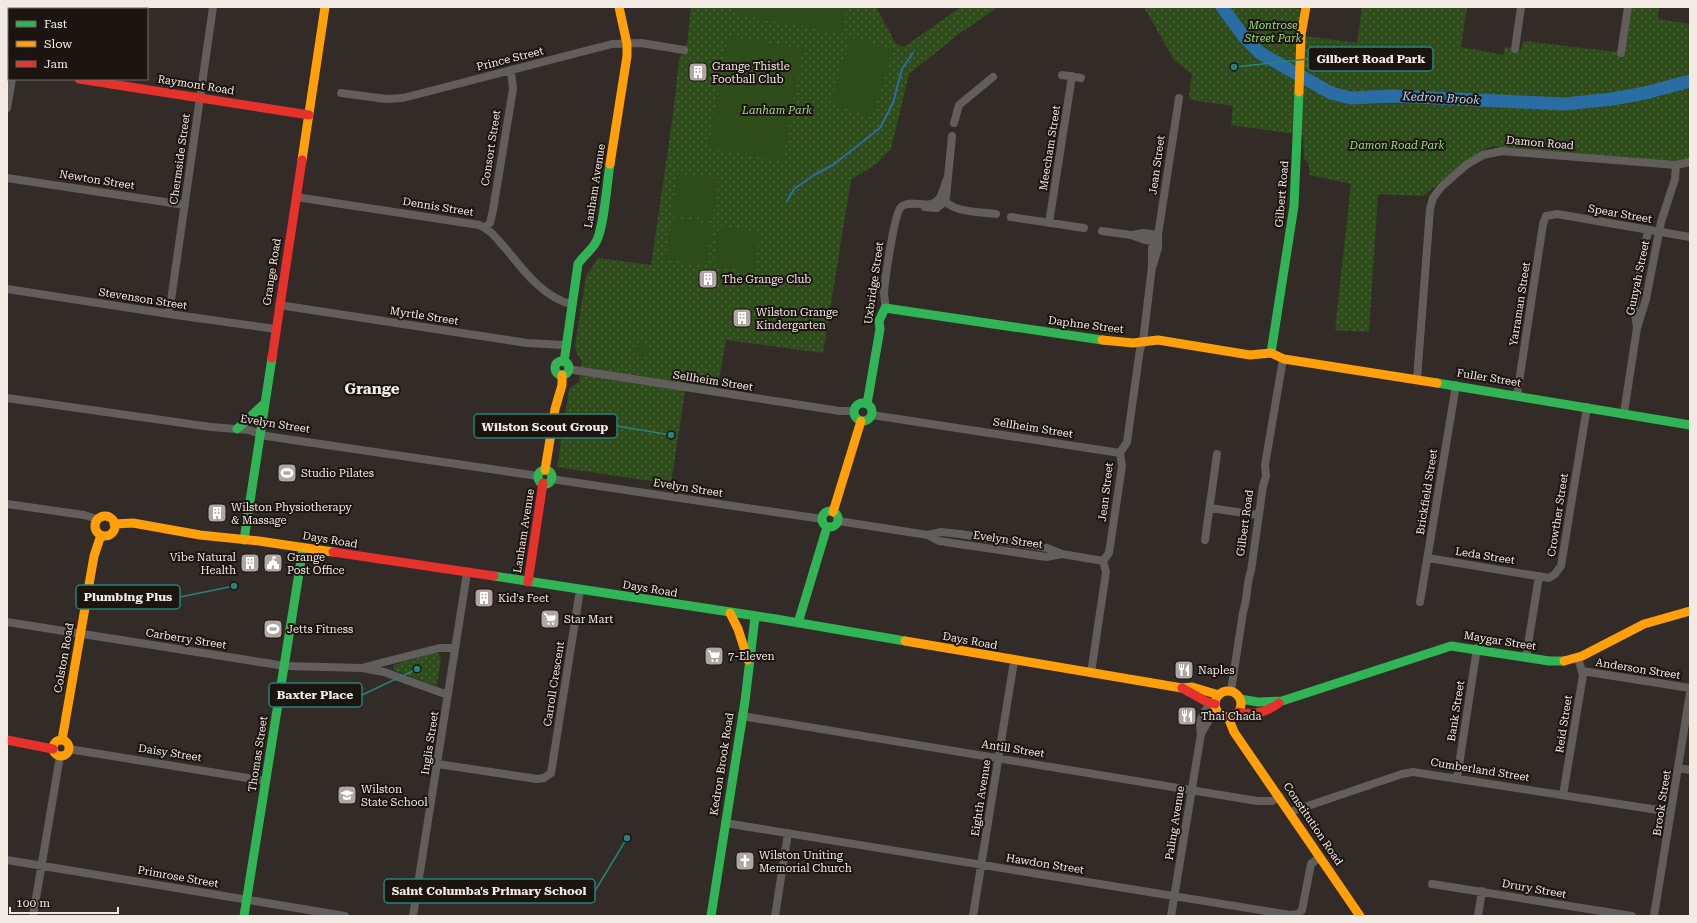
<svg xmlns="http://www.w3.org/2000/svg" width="1697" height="923" font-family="'Roboto Serif',serif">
  <defs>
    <pattern id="park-dots" width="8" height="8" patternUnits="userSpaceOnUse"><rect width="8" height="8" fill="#2e4d1b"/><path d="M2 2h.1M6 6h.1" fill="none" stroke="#4d673c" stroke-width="1.8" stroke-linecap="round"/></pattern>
  </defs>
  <rect width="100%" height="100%" fill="#332b27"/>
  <!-- park -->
  <path fill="url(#park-dots)" d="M691,7H876L896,44L904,47L961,7H998L959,34L909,74L891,149L876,164L851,180L823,353L726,340L717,391L686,385L671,484L557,467L569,389L579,382L582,361L578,356L575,346L586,276L598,258L651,265L673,115L679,60L687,44Z
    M1144,7H1290L1300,9L1298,35L1357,43L1362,7H1467L1461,47L1504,55L1505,47L1521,50L1523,41L1625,53L1632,7H1659L1658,19L1690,24V159L1675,161L1492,146L1470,158L1423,196L1378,194L1369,332L1335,330L1351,184L1310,175L1309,165L1304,158L1303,135L1231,125L1233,106L1191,100L1189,96L1192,74L1174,60Z
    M437,652L441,658L437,686L394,670L393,668L396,664Z"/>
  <!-- pitch -->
  <path fill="#2e4d1b" d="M737,7H847L842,34L735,14Z
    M728,36L803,49L783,161L708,148Z
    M851,37L893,50L872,117L830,104Z
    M678,173L719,179L713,220L672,214Z
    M672,218L713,224L706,265L665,259Z
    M719,226L760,232L754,272L713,266Z
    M635,342L648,343L647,356L634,355Z"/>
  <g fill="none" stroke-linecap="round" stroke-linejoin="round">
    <!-- stream -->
    <path stroke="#296da4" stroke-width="2" d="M787,201L794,189L814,175L833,165L880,128L893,103L902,69L913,53"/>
    <!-- river -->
    <path stroke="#296da4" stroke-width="13" d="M1222,7L1245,38L1260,53L1331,93L1351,98L1393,96L1565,104L1612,99L1645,93L1690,81"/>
    <!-- street -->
    <path stroke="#615e5c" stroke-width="8" d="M1515,49L1521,7
      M1621,53L1628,7
      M1062,75L1081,78
      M341,93L386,99L403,98L612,44L641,43L684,50
      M7,108L12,79
      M954,123L959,105L993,77
      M7,178L185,205
      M296,197L479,225C492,230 498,241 507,250C523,270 544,298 571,304
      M942,197C950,213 981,212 996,214
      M925,207L937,208L942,204L946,197L952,136
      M1011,217L1084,228
      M1049,223L1072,76
      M485,227L490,223L493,210L513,89L511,71
      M1102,231L1131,235L1145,240L1158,242
      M1132,235L1143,233L1158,235
      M1153,265L1158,248V235L1179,98
      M7,289L169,314L276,329
      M279,305L527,343L565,345
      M885,308C886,303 884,298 884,293C885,280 894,214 901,207C911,198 930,211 939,199C943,194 944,186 947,179
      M169,314L213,7
      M1637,327L1634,307L1648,230
      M568,369L840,411H854
      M1417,379L1430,209L1433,198L1441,187L1466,165L1483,155L1502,151L1676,165
      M1517,395L1543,224L1546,216L1557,214L1690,237
      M7,398L211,427L249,430L266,436L538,476
      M1624,413L1637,328L1646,299L1661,222L1675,179L1676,165L1690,162
      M872,415L1120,453
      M551,479L822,519
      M7,504L84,515L97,519
      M1210,508L1258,515
      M838,521L928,535L939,541L1046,557L1062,554
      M928,535L941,532L960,534L1047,548L1062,554L1103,561
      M1205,540L1217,454
      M1428,558L1549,578L1555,574L1561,566L1587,407
      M1420,602L1456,385
      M7,622L285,666L362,668L384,672L448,695
      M1526,657L1539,576
      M365,667L439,648H454
      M1582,671L1690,688
      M1091,673L1106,572L1103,561L1109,553L1122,466L1120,453L1127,442L1140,349L1143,342L1152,266V248L1158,235
      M1231,691L1243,612C1248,598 1246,584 1251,571L1263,486L1266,476L1265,465L1283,359
      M742,716L1257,801H1272L1280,797
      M1201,734L1210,718L1217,711
      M69,749L266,781
      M438,764L537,779L544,778L551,773L580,590
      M1678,768L1690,770
      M1457,778L1477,648
      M1563,795L1583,675L1578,658
      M1290,812L1402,774L1413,772L1671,812
      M725,823L1290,915L1298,914L1302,910L1311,864L1320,857
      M7,860L345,916
      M1432,884L1632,916
      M33,916L60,756
      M413,916L467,573
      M775,916L788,833
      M973,916L1014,661
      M1171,916L1201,734C1199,723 1200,717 1207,708L1216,707
      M1478,916L1482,891
      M1654,916L1690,693"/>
    <!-- fast -->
    <path stroke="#30b455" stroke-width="9" d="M1271,353L1294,206L1299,92
      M555 368a7 7 0 1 1 14 0a7 7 0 1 1-14 0Z
      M564,362L578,264C583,256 592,250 596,242C604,228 607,183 610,164
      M1437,383L1690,425
      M854 412a9 9 0 1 1 18 0a9 9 0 1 1-18 0Z
      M867,404L880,329L879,321L885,308L1102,340
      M237,429L265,403
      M538 477a7 7 0 1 1 14 0a7 7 0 1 1-14 0Z
      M822 519a8 8 0 1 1 16 0a8 8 0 1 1-16 0Z
      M244,540L272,358
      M494,576L776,619L905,641
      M798,623L827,527
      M1240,699L1258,702L1282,701L1451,646L1549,661H1564
      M244,916L303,548
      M711,916L745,701L755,617"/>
    <!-- slow -->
    <path stroke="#ff9f0a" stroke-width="9" d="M7,67L9,68
      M1299,92L1301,35L1306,7
      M302,160L325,7
      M610,164L627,56V44L619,7
      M1102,340L1133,343L1158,340L1250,355L1271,353L1284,359L1437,383
      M545,470L555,409L562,385V375
      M833,512L861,421
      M95 526a10 10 0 1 1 20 0a10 10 0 1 1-20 0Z
      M114,524L133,523L200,535L259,541L333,552
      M730,613L738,629L748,660
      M905,641L1182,688L1192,687L1219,695
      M1564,661L1582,656L1644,624L1690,611
      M1215 704a13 13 0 1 1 26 0a13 13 0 1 1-26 0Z
      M1228,717L1234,732L1360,916
      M53 748a8 8 0 1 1 16 0a8 8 0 1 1-16 0Z
      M62,740L94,556L101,535"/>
    <!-- jam -->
    <path stroke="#e5322d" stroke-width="9" d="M79,79L309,115
      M272,358L302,160
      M333,552L494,576
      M528,582L543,483
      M1182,688L1207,702L1215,704
      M1238,712C1253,716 1267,712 1279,703
      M7,740L53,749"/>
  </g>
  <!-- icons -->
  <defs>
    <symbol id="building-square" viewBox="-11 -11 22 22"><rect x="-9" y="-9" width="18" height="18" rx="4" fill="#b0a7a2" stroke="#1b1410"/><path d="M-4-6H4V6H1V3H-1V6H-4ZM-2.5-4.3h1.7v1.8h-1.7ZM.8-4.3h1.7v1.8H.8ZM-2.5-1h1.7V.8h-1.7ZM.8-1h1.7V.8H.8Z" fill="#fff"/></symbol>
    <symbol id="stadium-square" viewBox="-11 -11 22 22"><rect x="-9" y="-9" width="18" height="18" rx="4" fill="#b0a7a2" stroke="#1b1410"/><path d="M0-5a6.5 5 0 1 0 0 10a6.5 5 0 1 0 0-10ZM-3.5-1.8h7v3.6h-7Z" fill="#fff"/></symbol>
    <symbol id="civic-square" viewBox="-11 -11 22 22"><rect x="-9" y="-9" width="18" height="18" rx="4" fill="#b0a7a2" stroke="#1b1410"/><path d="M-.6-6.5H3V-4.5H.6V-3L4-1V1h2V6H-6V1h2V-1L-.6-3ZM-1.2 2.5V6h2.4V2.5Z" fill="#fff"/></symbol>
    <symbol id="supermarket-square" viewBox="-11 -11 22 22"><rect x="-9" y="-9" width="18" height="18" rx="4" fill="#b0a7a2" stroke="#1b1410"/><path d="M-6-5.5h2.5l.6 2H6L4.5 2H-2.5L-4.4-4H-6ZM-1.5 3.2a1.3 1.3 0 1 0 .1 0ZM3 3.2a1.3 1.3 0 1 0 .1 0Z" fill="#fff"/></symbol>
    <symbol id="restaurant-square" viewBox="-11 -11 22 22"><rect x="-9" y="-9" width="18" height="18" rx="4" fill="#b0a7a2" stroke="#1b1410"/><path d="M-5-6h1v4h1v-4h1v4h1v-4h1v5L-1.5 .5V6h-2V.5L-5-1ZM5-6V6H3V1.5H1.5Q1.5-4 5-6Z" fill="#fff"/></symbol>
    <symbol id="school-square" viewBox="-11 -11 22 22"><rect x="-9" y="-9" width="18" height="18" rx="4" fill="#b0a7a2" stroke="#1b1410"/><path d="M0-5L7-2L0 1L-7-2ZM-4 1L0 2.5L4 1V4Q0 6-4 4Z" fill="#fff"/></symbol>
    <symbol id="church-square" viewBox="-11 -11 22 22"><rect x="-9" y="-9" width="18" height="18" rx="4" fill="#b0a7a2" stroke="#1b1410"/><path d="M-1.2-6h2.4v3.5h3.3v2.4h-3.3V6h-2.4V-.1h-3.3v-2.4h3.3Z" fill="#fff"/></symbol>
  </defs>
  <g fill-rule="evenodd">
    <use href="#building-square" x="687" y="61" width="22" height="22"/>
    <use href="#building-square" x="697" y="268" width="22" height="22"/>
    <use href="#building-square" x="731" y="307" width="22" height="22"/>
    <use href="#stadium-square" x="276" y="462" width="22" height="22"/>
    <use href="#building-square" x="206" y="502" width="22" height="22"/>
    <use href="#building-square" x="239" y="552" width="22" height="22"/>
    <use href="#civic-square" x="262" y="552" width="22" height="22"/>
    <use href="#building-square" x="473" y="587" width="22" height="22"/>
    <use href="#supermarket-square" x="539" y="608" width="22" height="22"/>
    <use href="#stadium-square" x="262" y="618" width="22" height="22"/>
    <use href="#supermarket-square" x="703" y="645" width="22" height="22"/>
    <use href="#restaurant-square" x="1173" y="659" width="22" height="22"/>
    <use href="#restaurant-square" x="1176" y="705" width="22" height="22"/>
    <use href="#school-square" x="336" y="784" width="22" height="22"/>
    <use href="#church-square" x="734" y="850" width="22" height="22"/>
  </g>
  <g text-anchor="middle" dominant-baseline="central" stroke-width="4" stroke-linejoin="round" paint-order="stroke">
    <!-- park labels -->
    <g font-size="11" font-style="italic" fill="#9bdf7b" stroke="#1b1410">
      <text x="1273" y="25">Montrose<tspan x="1273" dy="13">Street Park</tspan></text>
      <text x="777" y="110">Lanham Park</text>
      <text x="1397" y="145">Damon Road Park</text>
    </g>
    <!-- street labels -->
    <g font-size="11" fill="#f4eae4" stroke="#1b1410">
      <text transform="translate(510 59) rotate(-14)">Prince Street</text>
      <text transform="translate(196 85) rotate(9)">Raymont Road</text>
      <text transform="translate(1540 143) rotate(5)">Damon Road</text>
      <text transform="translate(491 148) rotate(-81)">Consort Street</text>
      <text transform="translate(1050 148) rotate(-81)">Meecham Street</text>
      <text transform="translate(180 159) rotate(-82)">Chermside Street</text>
      <text transform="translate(1157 165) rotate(-82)">Jean Street</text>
      <text transform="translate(97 180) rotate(9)">Newton Street</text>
      <text transform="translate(595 186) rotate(-81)">Lanham Avenue</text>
      <text transform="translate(1282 194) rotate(-85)">Gilbert Road</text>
      <text transform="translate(438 207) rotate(9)">Dennis Street</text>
      <text transform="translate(1620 214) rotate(10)">Spear Street</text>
      <text transform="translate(272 272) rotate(-81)">Grange Road</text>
      <text transform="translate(1638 278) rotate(-78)">Gunyah Street</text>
      <text transform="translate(874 283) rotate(-82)">Uxbridge Street</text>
      <text transform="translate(143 299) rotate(9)">Stevenson Street</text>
      <text transform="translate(1520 304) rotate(-81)">Yarraman Street</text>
      <text transform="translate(424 316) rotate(9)">Myrtle Street</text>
      <text transform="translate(1086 325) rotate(7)">Daphne Street</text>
      <text transform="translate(1489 378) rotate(9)">Fuller Street</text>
      <text transform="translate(713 381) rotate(9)">Sellheim Street</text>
      <text transform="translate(275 424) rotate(9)">Evelyn Street</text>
      <text transform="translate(1033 428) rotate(9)">Sellheim Street</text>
      <text transform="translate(688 488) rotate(9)">Evelyn Street</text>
      <text transform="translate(1106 492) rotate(-83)">Jean Street</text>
      <text transform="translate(1427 492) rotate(-81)">Brickfield Street</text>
      <text transform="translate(1558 515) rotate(-81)">Crowther Street</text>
      <text transform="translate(1245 523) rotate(-82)">Gilbert Road</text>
      <text transform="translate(524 531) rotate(-81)">Lanham Avenue</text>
      <text transform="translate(330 540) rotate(9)">Days Road</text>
      <text transform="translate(1008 540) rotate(8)">Evelyn Street</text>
      <text transform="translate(1485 556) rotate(9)">Leda Street</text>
      <text transform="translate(650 589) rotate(9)">Days Road</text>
      <text transform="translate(186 639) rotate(9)">Carberry Street</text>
      <text transform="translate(970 641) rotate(10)">Days Road</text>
      <text transform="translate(1500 641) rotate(9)">Maygar Street</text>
      <text transform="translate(64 658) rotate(-80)">Colston Road</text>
      <text transform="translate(1638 669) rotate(9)">Anderson Street</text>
      <text transform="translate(554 684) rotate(-81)">Carroll Crescent</text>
      <text transform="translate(1456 711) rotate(-81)">Bank Street</text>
      <text transform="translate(1564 724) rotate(-81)">Reid Street</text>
      <text transform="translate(430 743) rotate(-81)">Inglis Street</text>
      <text transform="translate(1013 749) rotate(9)">Antill Street</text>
      <text transform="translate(170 753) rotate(9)">Daisy Street</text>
      <text transform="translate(258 754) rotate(-81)">Thomas Street</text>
      <text transform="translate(722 764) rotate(-81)">Kedron Brook Road</text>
      <text transform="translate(1480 770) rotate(9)">Cumberland Street</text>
      <text transform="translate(981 798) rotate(-81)">Eighth Avenue</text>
      <text transform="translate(1662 803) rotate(-81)">Brook Street</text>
      <text transform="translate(1175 823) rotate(-81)">Paling Avenue</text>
      <text transform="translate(1313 824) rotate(56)">Constitution Road</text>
      <text transform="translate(1045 864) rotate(9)">Hawdon Street</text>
      <text transform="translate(178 877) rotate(10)">Primrose Street</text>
      <text transform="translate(1534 889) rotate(10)">Drury Street</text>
    </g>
    <!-- poi labels -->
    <g font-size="11" fill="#f4eae4" stroke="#1b1410" text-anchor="start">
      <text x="712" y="66">Grange Thistle<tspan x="712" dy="13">Football Club</tspan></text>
      <text x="722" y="279">The Grange Club</text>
      <text x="756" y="312">Wilston Grange<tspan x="756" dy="13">Kindergarten</tspan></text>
      <text x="301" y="473">Studio Pilates</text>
      <text x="231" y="507">Wilston Physiotherapy<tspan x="231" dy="13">&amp; Massage</tspan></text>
      <text x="236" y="557" text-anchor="end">Vibe Natural<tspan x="236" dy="13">Health</tspan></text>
      <text x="287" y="557">Grange<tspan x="287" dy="13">Post Office</tspan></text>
      <text x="498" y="598">Kid's Feet</text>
      <text x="564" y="619">Star Mart</text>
      <text x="287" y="629">Jetts Fitness</text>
      <text x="728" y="656">7-Eleven</text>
      <text x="1198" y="670">Naples</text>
      <text x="1201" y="716">Thai Chada</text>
      <text x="361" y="789">Wilston<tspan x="361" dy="13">State School</tspan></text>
      <text x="759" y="855">Wilston Uniting<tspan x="759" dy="13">Memorial Church</tspan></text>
    </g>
    <!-- water labels -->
    <g font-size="12" font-style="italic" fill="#b4d8f9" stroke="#1b1410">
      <text transform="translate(1441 98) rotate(3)">Kedron Brook</text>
    </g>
    <!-- district labels -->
    <g font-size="15" font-weight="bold" fill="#f4eae4" stroke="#1b1410">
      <text x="372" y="389">Grange</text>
    </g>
  </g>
  <!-- callouts -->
  <path fill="none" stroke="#26827a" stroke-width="1.5" d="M1234 67L1308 59M671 435L617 426M234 586L180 597M417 669L362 695M627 838L595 891"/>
  <g fill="#26827a" stroke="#1b1410" stroke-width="1.5">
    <circle cx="1234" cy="67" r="4"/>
    <circle cx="671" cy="435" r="4"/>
    <circle cx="234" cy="586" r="4"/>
    <circle cx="417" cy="669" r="4"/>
    <circle cx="627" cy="838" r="4"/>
  </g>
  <g fill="#1b1410" stroke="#26827a" stroke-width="1.5">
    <rect x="1308" y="47" width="125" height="24" rx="4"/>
    <rect x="474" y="414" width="143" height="24" rx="4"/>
    <rect x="76" y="585" width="104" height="24" rx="4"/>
    <rect x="269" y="683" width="93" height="24" rx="4"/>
    <rect x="384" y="879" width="211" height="24" rx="4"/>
  </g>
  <g font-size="12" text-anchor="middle" font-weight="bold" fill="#f4eae4">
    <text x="1371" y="63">Gilbert Road Park</text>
    <text x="545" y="431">Wilston Scout Group</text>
    <text x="128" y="601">Plumbing Plus</text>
    <text x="315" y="699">Baxter Place</text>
    <text x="489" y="895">Saint Columba's Primary School</text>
  </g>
  <!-- border -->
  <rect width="1697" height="923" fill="none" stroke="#f4eae4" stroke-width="16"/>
  <!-- legend -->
  <rect x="8" y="8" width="140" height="72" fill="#1b1410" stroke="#726a65"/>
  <rect x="16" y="21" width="20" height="6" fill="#30b455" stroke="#726a65"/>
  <text x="44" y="28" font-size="12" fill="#f4eae4">Fast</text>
  <rect x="16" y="41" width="20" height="6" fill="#ff9f0a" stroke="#726a65"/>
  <text x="44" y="48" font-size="12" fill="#f4eae4">Slow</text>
  <rect x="16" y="61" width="20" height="6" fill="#e5322d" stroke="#726a65"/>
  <text x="44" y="68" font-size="12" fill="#f4eae4">Jam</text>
  <!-- scale -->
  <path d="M10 907v6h108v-6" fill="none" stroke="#f4eae4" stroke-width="2"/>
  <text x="16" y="907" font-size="12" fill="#f4eae4" stroke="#1b1410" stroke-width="3" paint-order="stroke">100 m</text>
</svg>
